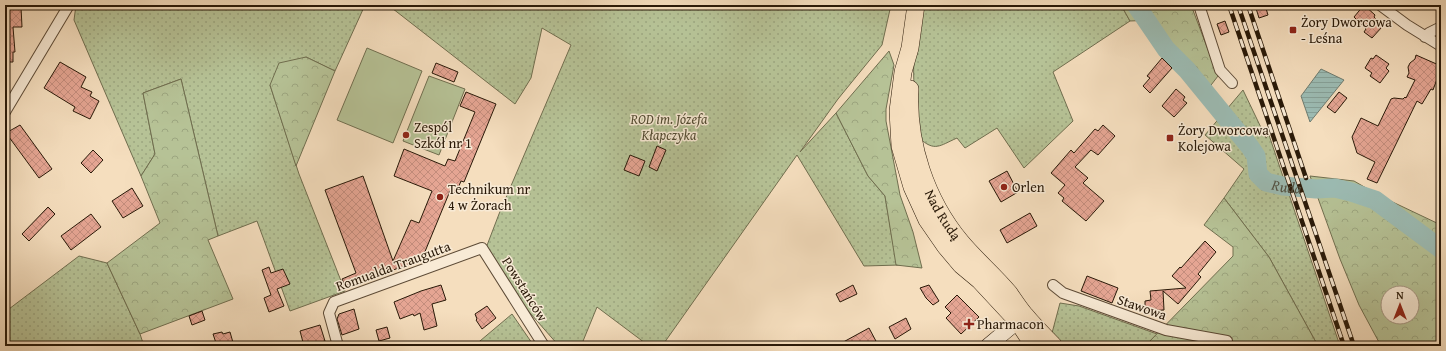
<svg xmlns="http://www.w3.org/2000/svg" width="1446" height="351" font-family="'Gentium Book Plus',serif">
  <defs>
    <pattern id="grass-dots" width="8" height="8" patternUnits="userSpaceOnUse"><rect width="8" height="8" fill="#b6c296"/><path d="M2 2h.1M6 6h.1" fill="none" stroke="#9ca680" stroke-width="1.8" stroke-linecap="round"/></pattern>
    <pattern id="forest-crowns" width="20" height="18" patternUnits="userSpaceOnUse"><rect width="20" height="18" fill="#b6c296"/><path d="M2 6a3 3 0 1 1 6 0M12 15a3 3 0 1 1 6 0" fill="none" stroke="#9ca680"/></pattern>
    <pattern id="water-rules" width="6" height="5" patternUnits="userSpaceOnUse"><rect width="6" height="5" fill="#9cbcb4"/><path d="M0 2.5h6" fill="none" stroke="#86a199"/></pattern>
    <pattern id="building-cross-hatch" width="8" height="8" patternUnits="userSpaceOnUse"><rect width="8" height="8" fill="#e5a593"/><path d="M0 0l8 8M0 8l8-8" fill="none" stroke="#c48d7d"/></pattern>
  </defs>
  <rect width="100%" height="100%" fill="#f5debe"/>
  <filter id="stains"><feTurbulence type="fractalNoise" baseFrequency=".005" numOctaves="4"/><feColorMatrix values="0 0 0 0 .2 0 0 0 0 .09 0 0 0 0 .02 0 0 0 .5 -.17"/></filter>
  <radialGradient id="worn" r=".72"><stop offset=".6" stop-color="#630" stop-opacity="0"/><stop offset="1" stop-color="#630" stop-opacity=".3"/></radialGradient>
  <!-- grass -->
  <path fill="url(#grass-dots)" stroke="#706e4f" d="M76,5H365L335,71L306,57L270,85L299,174L345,291L290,311L257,221L218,236L181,79L143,93L155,154L141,176L74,20Z
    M388,5H891L882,45L838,99L800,152L836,113L868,176L885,196L893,243L900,265L864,266L797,155L662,346H649L597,307L581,346H559L523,305L486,248L499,214L571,45L542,28L531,78L515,104Z
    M924,5H1121L1130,21L1053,72L1073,121L1024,168L997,128L965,148L957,138C939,146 935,152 919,138C914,96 908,46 924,5Z
    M1243,90L1266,138L1269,135L1340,346H1318L1269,257L1224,198L1244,169L1205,135Z
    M79,256L107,263L140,334L144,346H5V312Z
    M1060,303L1079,306L1157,334L1145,346H1065L1052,333Z
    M512,314L534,346H474Z"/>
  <!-- forest -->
  <path fill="url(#forest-crowns)" stroke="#706e4f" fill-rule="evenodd" d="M1121,5H1191L1218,76L1208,89L1172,49L1155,20L1130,21Z
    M889,51L894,65L886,109V121L900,195L913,232L922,268L896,265L885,196L868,176L836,113Z
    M306,57L335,71L296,166L270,85L279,63Z
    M181,79L218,236L208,240L233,299L140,334L107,263L160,223L141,176L155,154L143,93Z
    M1310,176L1354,181L1380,196L1441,225V346H1381L1359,305L1340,259ZM1388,293H1412V317H1388Z
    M1224,198L1269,257L1318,346H1145L1233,256V247L1204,225Z"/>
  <!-- park -->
  <path fill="#b6c296" stroke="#706e4f" d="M367,48L422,71L393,143L337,120Z
    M429,76L465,89L439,155L403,141Z"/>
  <!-- water -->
  <path fill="url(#water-rules)" stroke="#6e7b6f" d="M1321,69L1344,80L1310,122L1301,96Z"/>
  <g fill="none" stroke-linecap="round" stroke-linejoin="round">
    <!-- river -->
    <path stroke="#9cbcb4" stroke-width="19" id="s1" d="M1136,5L1166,49L1187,70L1250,147L1256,156L1258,174L1266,182L1283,186L1316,189L1335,188L1351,192L1375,200L1441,249"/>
  </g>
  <!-- building -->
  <path fill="url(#building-cross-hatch)" stroke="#291908" d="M1255,5H1265L1268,15L1259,18Z
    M1364,5L1375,15L1374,17L1378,21L1376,22L1382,27L1372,38L1364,32L1366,29L1354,17Z
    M21,7L22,27H13L15,52H13V62H5V8Z
    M1225,21L1229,32L1221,35L1217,24Z
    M1376,55L1389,64L1386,68L1389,71L1380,83L1370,76L1372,73L1365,68L1371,58L1373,59Z
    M1416,55L1441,66V80L1437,79L1433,90L1431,89L1422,104L1417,101L1377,183L1367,179L1375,162L1357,153L1352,137L1361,118L1378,126L1391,99L1394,98L1403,99L1405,97L1406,98L1415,80L1407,77L1409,73L1408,67L1410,63L1415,59Z
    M1162,58L1172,68L1150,93L1143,86L1150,78L1147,76Z
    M60,62L86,77L81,87L92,92L90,96L99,101L90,119L73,111L75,107L44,88Z
    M436,63L458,72L454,82L432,73Z
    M1176,89L1185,97L1183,100L1187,103L1174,117L1162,106Z
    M466,92L496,104L464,182L461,181L456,193L450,191L424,254L423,260L345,286L342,279L356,273L325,190L363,176L393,261L411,220L419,223L432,191L394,176L404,149L445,166L448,159L455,161L475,112L460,106Z
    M1339,92L1347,98L1335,113L1327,107Z
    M20,125L52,169L39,178L6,133Z
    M1103,125L1115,136L1098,155L1091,150L1075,167L1088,178L1083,183L1104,201L1086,221L1062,201L1064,198L1058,193L1065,185L1051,173L1071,150L1074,153L1095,129L1098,131Z
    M657,146L666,150L657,171L649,167Z
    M93,150L103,160L91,173L81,163Z
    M630,155L645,161L639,176L624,170Z
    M1007,171L1018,192L1001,202L989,181Z
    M132,188L143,206L123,218L112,201Z
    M48,207L55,214L29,241L22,234Z
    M1030,213L1037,226L1007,243L1000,230Z
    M91,214L101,227L71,250L61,236Z
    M1205,241L1216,252L1198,274L1201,277L1178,304L1163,291L1164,310L1145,311V301L1151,300L1150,291L1186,288L1172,276L1180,267L1181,268Z
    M269,267L271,273L283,269L290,284L277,289L284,306L269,312L264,298L271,295L262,270Z
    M1087,276L1118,288L1112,303L1081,291Z
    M441,285L446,300L432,304L437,326L424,330L420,313L414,316L413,314L400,319L394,302L421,291Z
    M853,285L857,294L840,302L836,294Z
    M929,285L939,301L933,305L926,298L920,288Z
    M957,295L979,317L961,334L946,318L951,313L945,307Z
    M487,306L496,318L482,329L476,320L477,319L475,314Z
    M354,309L359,329L342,335L337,319L339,314Z
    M202,311L205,320L192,325L189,316Z
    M906,318L911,329L895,339L889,327Z
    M320,325L325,341L310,346H304L300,331Z
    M387,327L390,338L379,341L376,330Z
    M869,328L877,343L872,346H836Z
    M222,332L223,334L230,332L234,346H217L213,334Z"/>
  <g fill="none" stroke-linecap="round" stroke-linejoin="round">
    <defs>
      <path id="street" d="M1199,5L1220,70L1232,83
        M1380,5L1407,25L1441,46
        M1425,37L1429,33L1441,27
        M5,112L69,5
        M1053,285L1063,293L1166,330L1227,341
        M338,346L329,313L334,302L482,248L544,346"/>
      <path id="secondary" d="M988,346L1025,315"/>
      <g id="primary">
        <path d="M916,5L910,48L903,72L898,111L900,146L912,187L927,220L945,246L961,265L979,280L1018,322L1030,340L1036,346"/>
        <path id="s2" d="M910,89C907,143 926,200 961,242C976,260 994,275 1009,293C1014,300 1019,308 1025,315C1034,326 1044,336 1054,346"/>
      </g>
    </defs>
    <!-- street casing -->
    <use href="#street" stroke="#5c4a36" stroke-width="12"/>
    <!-- secondary casing -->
    <use href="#secondary" stroke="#291908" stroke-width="16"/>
    <!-- primary casing -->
    <use href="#primary" stroke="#291908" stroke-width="18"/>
    <!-- street -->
    <use href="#street" stroke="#f8ead5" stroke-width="10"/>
    <!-- secondary -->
    <use href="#secondary" stroke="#f8ead5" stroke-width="15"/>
    <!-- primary -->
    <use href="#primary" stroke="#f5debe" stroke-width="17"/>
    <defs>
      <path id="rail" d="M1229,5L1344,346
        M1238,5L1354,346
        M1248,5L1306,178"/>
    </defs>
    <!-- rail casing -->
    <use href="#rail" stroke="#291908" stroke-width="4.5"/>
    <!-- rail -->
    <use href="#rail" stroke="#f8ead5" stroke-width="3" stroke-dasharray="9" stroke-linecap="butt"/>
  </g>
  <!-- markers -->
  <g fill="#8f2418" stroke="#f8ead5" stroke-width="1.5">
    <rect x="1289" y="26" width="8" height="8" rx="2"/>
    <circle cx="406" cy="135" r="4"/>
    <rect x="1166" y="134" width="8" height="8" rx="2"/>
    <circle cx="1004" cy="187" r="4"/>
    <circle cx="440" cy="197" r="4"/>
    <path d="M967 318h4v4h4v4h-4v4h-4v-4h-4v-4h4z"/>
  </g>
  <g text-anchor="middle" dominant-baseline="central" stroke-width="3" stroke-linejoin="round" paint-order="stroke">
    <!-- poi labels -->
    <g font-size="14" fill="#291908" stroke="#f8ead5" text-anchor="start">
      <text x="1301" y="22">Żory Dworcowa<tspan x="1301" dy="16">- Leśna</tspan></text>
      <text x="414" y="127">Zespól<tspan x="414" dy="16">Szkół nr 1</tspan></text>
      <text x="1178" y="130">Żory Dworcowa<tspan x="1178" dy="16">Kolejowa</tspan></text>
      <text x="1012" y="187">Orlen</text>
      <text x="448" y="189">Technikum nr<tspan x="448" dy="16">4 w Żorach</tspan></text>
      <text x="977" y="324">Pharmacon</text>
    </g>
    <!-- park labels -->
    <g font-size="14" font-style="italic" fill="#534c33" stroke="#f8ead5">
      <text x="669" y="119">ROD im. Józefa<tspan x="669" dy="16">Kłapczyka</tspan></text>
    </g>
    <!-- street labels -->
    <g font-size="14" fill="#291908" stroke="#f8ead5">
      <text stroke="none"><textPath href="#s2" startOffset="132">Nad Rudą</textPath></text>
      <text transform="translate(393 266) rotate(-20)">Romualda Traugutta</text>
      <text transform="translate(525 289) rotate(58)">Powstańców</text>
      <text transform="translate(1142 307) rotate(19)">Stawowa</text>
    </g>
    <!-- water labels -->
    <g font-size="15" font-style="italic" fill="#515244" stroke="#f8ead5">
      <text stroke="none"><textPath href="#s1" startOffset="244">Ruda</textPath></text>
    </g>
  </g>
  <!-- margin -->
  <rect width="1446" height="351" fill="none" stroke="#f5debe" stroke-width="20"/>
  <rect x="6" y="6" width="1434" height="339" fill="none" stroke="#291908" stroke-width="2"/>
  <rect x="10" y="10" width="1426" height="331" fill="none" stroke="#291908"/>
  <!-- north arrow -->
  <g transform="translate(1400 305)"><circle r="19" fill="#f8ead5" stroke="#a59683"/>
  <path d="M0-3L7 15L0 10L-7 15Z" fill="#8f2418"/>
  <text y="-6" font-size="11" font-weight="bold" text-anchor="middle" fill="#291908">N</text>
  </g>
  <rect width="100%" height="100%" filter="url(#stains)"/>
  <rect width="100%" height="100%" fill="url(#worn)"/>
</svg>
